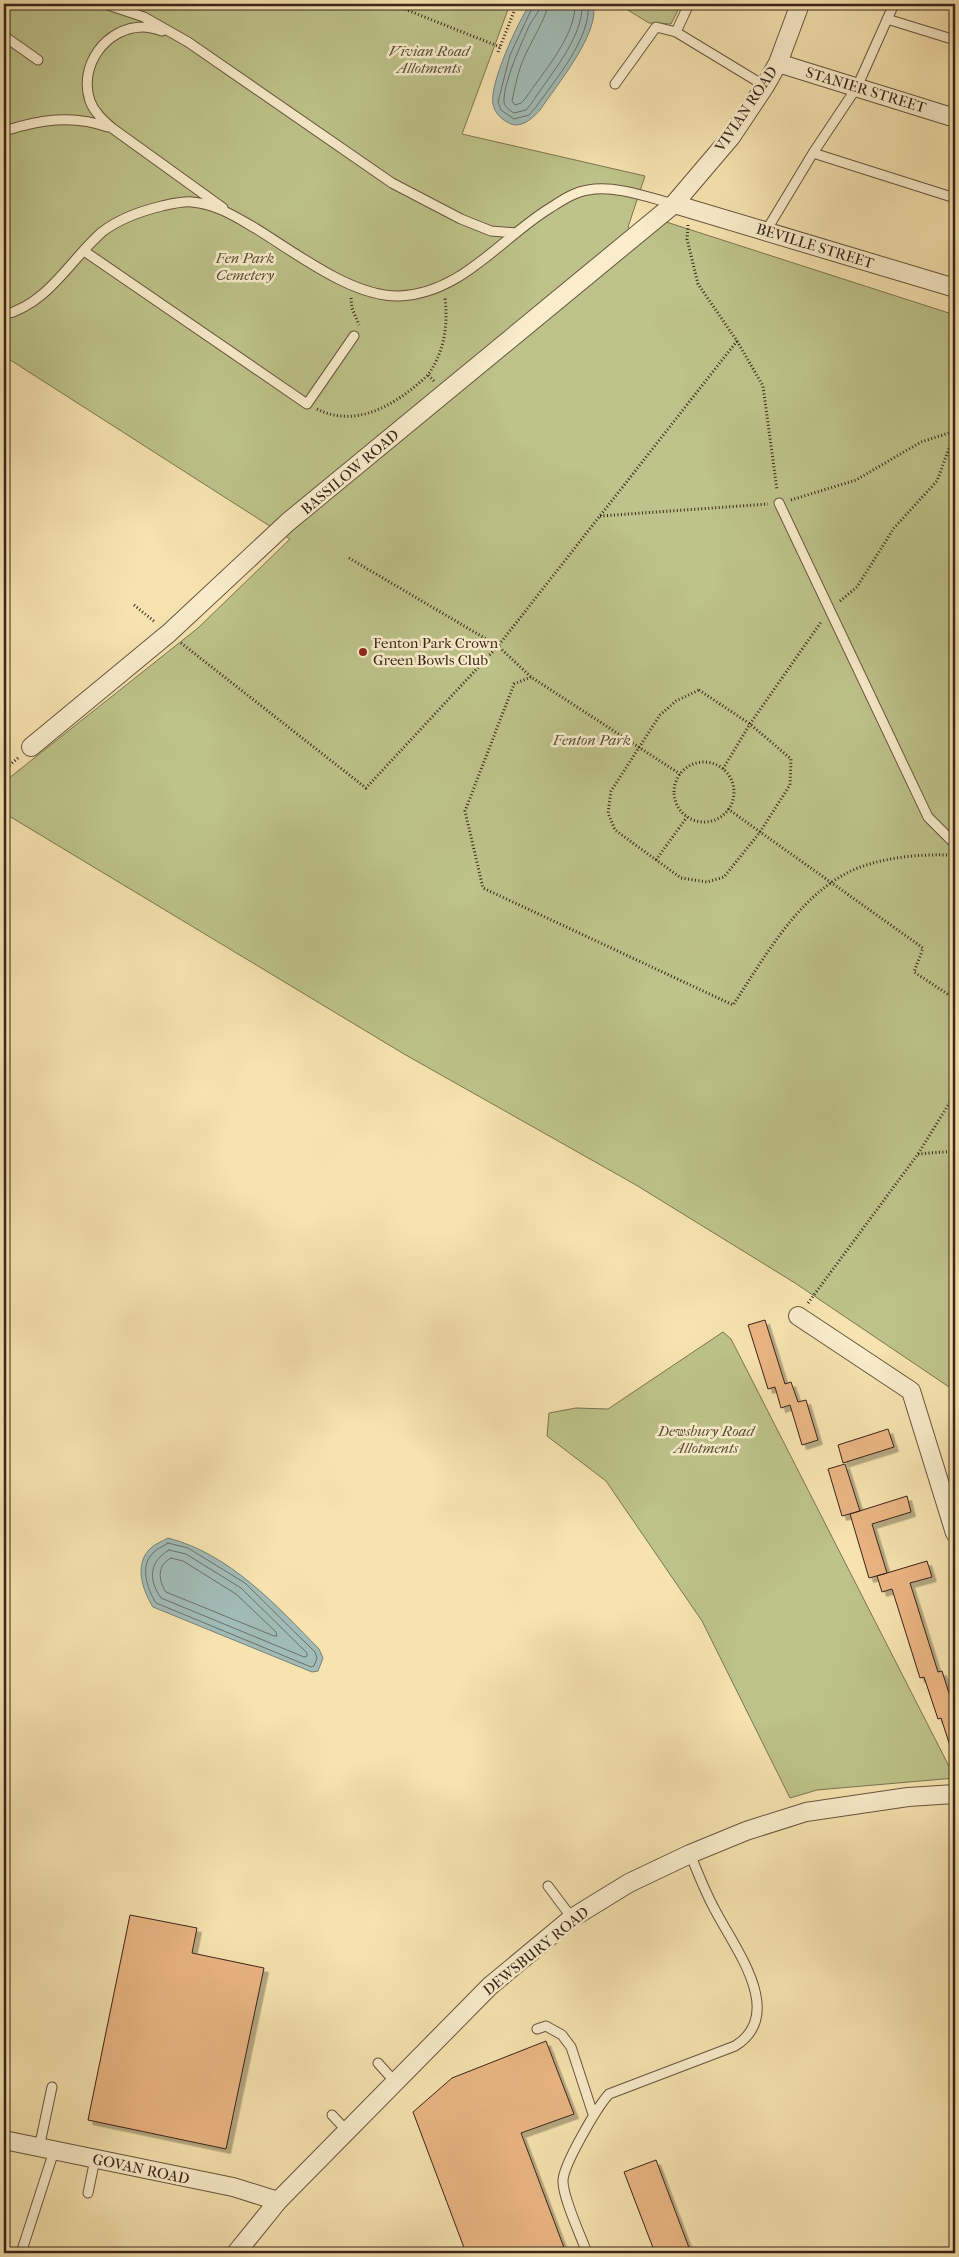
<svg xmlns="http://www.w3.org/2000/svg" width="959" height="2257" font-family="'IM FELL French Canon',serif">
  <defs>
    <filter id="shadow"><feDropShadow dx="4.5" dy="4.5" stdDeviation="0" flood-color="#0004"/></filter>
  </defs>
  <rect width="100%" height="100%" fill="#f6e3af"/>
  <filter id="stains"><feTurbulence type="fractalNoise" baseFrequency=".004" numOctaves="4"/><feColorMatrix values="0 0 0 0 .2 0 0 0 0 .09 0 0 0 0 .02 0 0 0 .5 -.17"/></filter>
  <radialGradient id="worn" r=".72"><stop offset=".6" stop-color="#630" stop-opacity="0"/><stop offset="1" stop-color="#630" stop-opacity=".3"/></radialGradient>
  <!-- green -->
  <path fill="#bdc38a" stroke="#7b7452" d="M4,4H510L462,134L645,176L628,227L641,242L657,219L955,315V1391L795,1283L636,1185L404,1054L4,813V782L198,628L290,539L4,356Z
    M618,4H681L671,24L649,23Z
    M723,1332L731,1339L955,1778L817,1790L790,1798L702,1621L606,1481L547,1436L549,1413L576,1408L608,1409Z"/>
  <!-- water -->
  <path fill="#a1bbb6" stroke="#777f78" d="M530,4H593C601,32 556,86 540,110C533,118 522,128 511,124C502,120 495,114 493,104C489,84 518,22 530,4Z
    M168,1538C230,1554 276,1605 319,1649L323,1658L318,1671L312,1672L153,1607C143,1591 133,1564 151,1548C155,1544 163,1541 168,1538Z"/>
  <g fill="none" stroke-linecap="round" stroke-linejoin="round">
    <!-- shore -->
    <path stroke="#6d7068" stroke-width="1" d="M534,4L510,55L498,102L501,110L514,119L529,115L536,107C555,80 592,37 588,4
      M540,4C540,12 534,17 530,24C522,42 503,83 504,102C505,107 510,111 514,113L526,110L531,104C549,76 584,37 582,4
      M548,4C548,15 529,45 524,58C518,71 515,87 512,101L515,105L521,103L525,99C543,72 576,36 575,4
      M168,1543L188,1548L245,1583L315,1652L317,1658L314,1666L311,1667L156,1603C147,1589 139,1565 154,1552C158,1548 164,1546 168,1543Z
      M169,1550L186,1554L241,1588L307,1653V1656L304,1657L161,1598C148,1579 149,1562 169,1550Z
      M171,1558L183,1561L236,1594L276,1632L277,1636H274L166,1592C158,1580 157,1565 171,1558Z"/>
  </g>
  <!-- building -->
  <path fill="#eab583" stroke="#39241a" filter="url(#shadow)" d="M765,1320L785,1384L791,1382L798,1402L806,1400L818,1440L802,1445L790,1405L781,1408L775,1387L768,1389L748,1325Z
    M888,1429L894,1447L843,1463L838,1445Z
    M845,1464L860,1511L842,1516L828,1469Z
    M907,1496L911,1512L872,1524L887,1573L869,1578L850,1514Z
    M927,1561L932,1577L910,1583L938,1672L942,1671L955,1712V1751L952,1752L941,1718L938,1719L924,1677L920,1678L892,1589L882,1592L877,1576Z
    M130,1915L197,1928L192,1953L264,1968L226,2149L88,2120Z
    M546,2041L574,2114L521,2133L566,2253H466L413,2112L452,2078Z
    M656,2160L691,2253H655L624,2172Z"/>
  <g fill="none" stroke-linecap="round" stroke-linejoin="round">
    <defs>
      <path id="lane" d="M105,4L144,17L188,42L392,183L461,219L491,231L516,233
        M887,19L955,40
        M162,31C156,29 149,27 143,27C106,27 78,66 90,101C94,112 103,120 112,128L223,208
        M676,32L765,86
        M4,36L38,60
        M615,84L656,27L676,32L689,4
        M4,131C39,120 72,114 108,127
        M813,153L955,198
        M766,231L813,153L857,87L894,4
        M84,251L307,404L354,336
        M4,315C49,303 69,261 102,232C119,219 141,211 162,206C171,204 183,201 192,202C216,204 236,217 255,228C296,253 352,297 399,296C461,294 501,238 550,208C561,201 574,192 588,190C616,185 647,197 674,204
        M779,503L928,817L955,844
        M548,1886L572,1918
        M537,2029L546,2026L562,2035L571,2047L593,2114
        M378,2063L395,2082
        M332,2115L347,2131
        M39,2148L52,2087
        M88,2193L95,2159
        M21,2253L54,2151
        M587,2253C581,2236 562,2196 563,2180C564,2164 597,2107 609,2094L735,2046C787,2014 734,1947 715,1910C705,1892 698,1873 690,1854"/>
      <path id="street" d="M778,63L955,118
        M674,204L955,288
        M31,747L169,633L288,522L674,204L731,137L765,86L778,63L800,4
        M798,1316L911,1391L955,1533
        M4,2140L233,2187L278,2201
        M236,2253L278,2201L490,1986L572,1918L629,1883L690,1854L746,1831L806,1812L908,1797L955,1794"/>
    </defs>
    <!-- lane casing -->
    <use href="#lane" stroke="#68543f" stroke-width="11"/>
    <!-- street casing -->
    <use href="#street" stroke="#68543f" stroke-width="20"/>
    <!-- path -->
    <path stroke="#39241a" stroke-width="3" stroke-dasharray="1 2.5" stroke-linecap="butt" d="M392,4L500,47
      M498,52L517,4
      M688,225L687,239L698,284L737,341L763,386L777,490
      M351,298L352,308L359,325
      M434,381L428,375C445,350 448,326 445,297
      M317,409C358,430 399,402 428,375
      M791,500L856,480L921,442L955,431
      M600,516L768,504
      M349,558L498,646L531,677L680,774
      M840,601L857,587L894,528L937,481L955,432
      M134,605L155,622
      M181,643L366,788L498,646L737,341
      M531,677L514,684L465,811L483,888L733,1005C765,957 797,897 851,871C879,858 917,854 948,855
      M699,690L750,724L791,759L790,785L760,832L724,877L707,882L681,878L615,830L608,813L611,791L660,715L676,701Z
      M674 792a30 30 0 1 1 60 0a30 30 0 1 1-60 0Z
      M723,769L750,724L821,622
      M4,770L19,757
      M728,809L923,948L914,972L955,999
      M656,860L687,817
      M918,1154L955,1151
      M808,1303L918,1154L955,1094"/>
    <!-- lane -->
    <use href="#lane" stroke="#f9edcb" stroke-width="9"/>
    <!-- street -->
    <use href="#street" stroke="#f9edcb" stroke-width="18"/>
  </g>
  <!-- markers -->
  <circle fill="#8f2418" stroke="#f9edcb" stroke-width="2" cx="363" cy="652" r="5"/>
  <g text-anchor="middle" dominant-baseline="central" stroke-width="5" stroke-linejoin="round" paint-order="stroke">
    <!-- park labels -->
    <g font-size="15" font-style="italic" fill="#5a4c36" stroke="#f9edcb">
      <text x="429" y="51">Vivian Road<tspan x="429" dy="17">Allotments</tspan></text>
      <text x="245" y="258">Fen Park<tspan x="245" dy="17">Cemetery</tspan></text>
      <text x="592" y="740">Fenton Park</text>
      <text x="706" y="1431">Dewsbury Road<tspan x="706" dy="17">Allotments</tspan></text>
    </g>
    <!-- street labels -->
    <g font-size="15" fill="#39241a" stroke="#f9edcb">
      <text transform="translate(866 90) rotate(17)">STANIER STREET</text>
      <text transform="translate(746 109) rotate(-56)">VIVIAN ROAD</text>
      <text transform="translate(815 246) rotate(17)">BEVILLE STREET</text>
      <text transform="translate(350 472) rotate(-40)">BASSILOW ROAD</text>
      <text transform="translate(536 1951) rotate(-39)">DEWSBURY ROAD</text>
      <text transform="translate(141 2169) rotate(12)">GOVAN ROAD</text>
    </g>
    <!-- poi labels -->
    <g font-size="15" fill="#39241a" stroke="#f9edcb" text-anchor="start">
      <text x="373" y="643">Fenton Park Crown<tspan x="373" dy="17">Green Bowls Club</tspan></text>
    </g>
  </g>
  <!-- margin -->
  <rect width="959" height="2257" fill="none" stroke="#f6e3af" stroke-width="20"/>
  <rect x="5" y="5" width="949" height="2247" fill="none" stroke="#39241a" stroke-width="2.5"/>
  <rect x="10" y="10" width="939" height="2237" fill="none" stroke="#39241a"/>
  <rect width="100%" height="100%" filter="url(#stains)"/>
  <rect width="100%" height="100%" fill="url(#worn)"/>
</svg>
